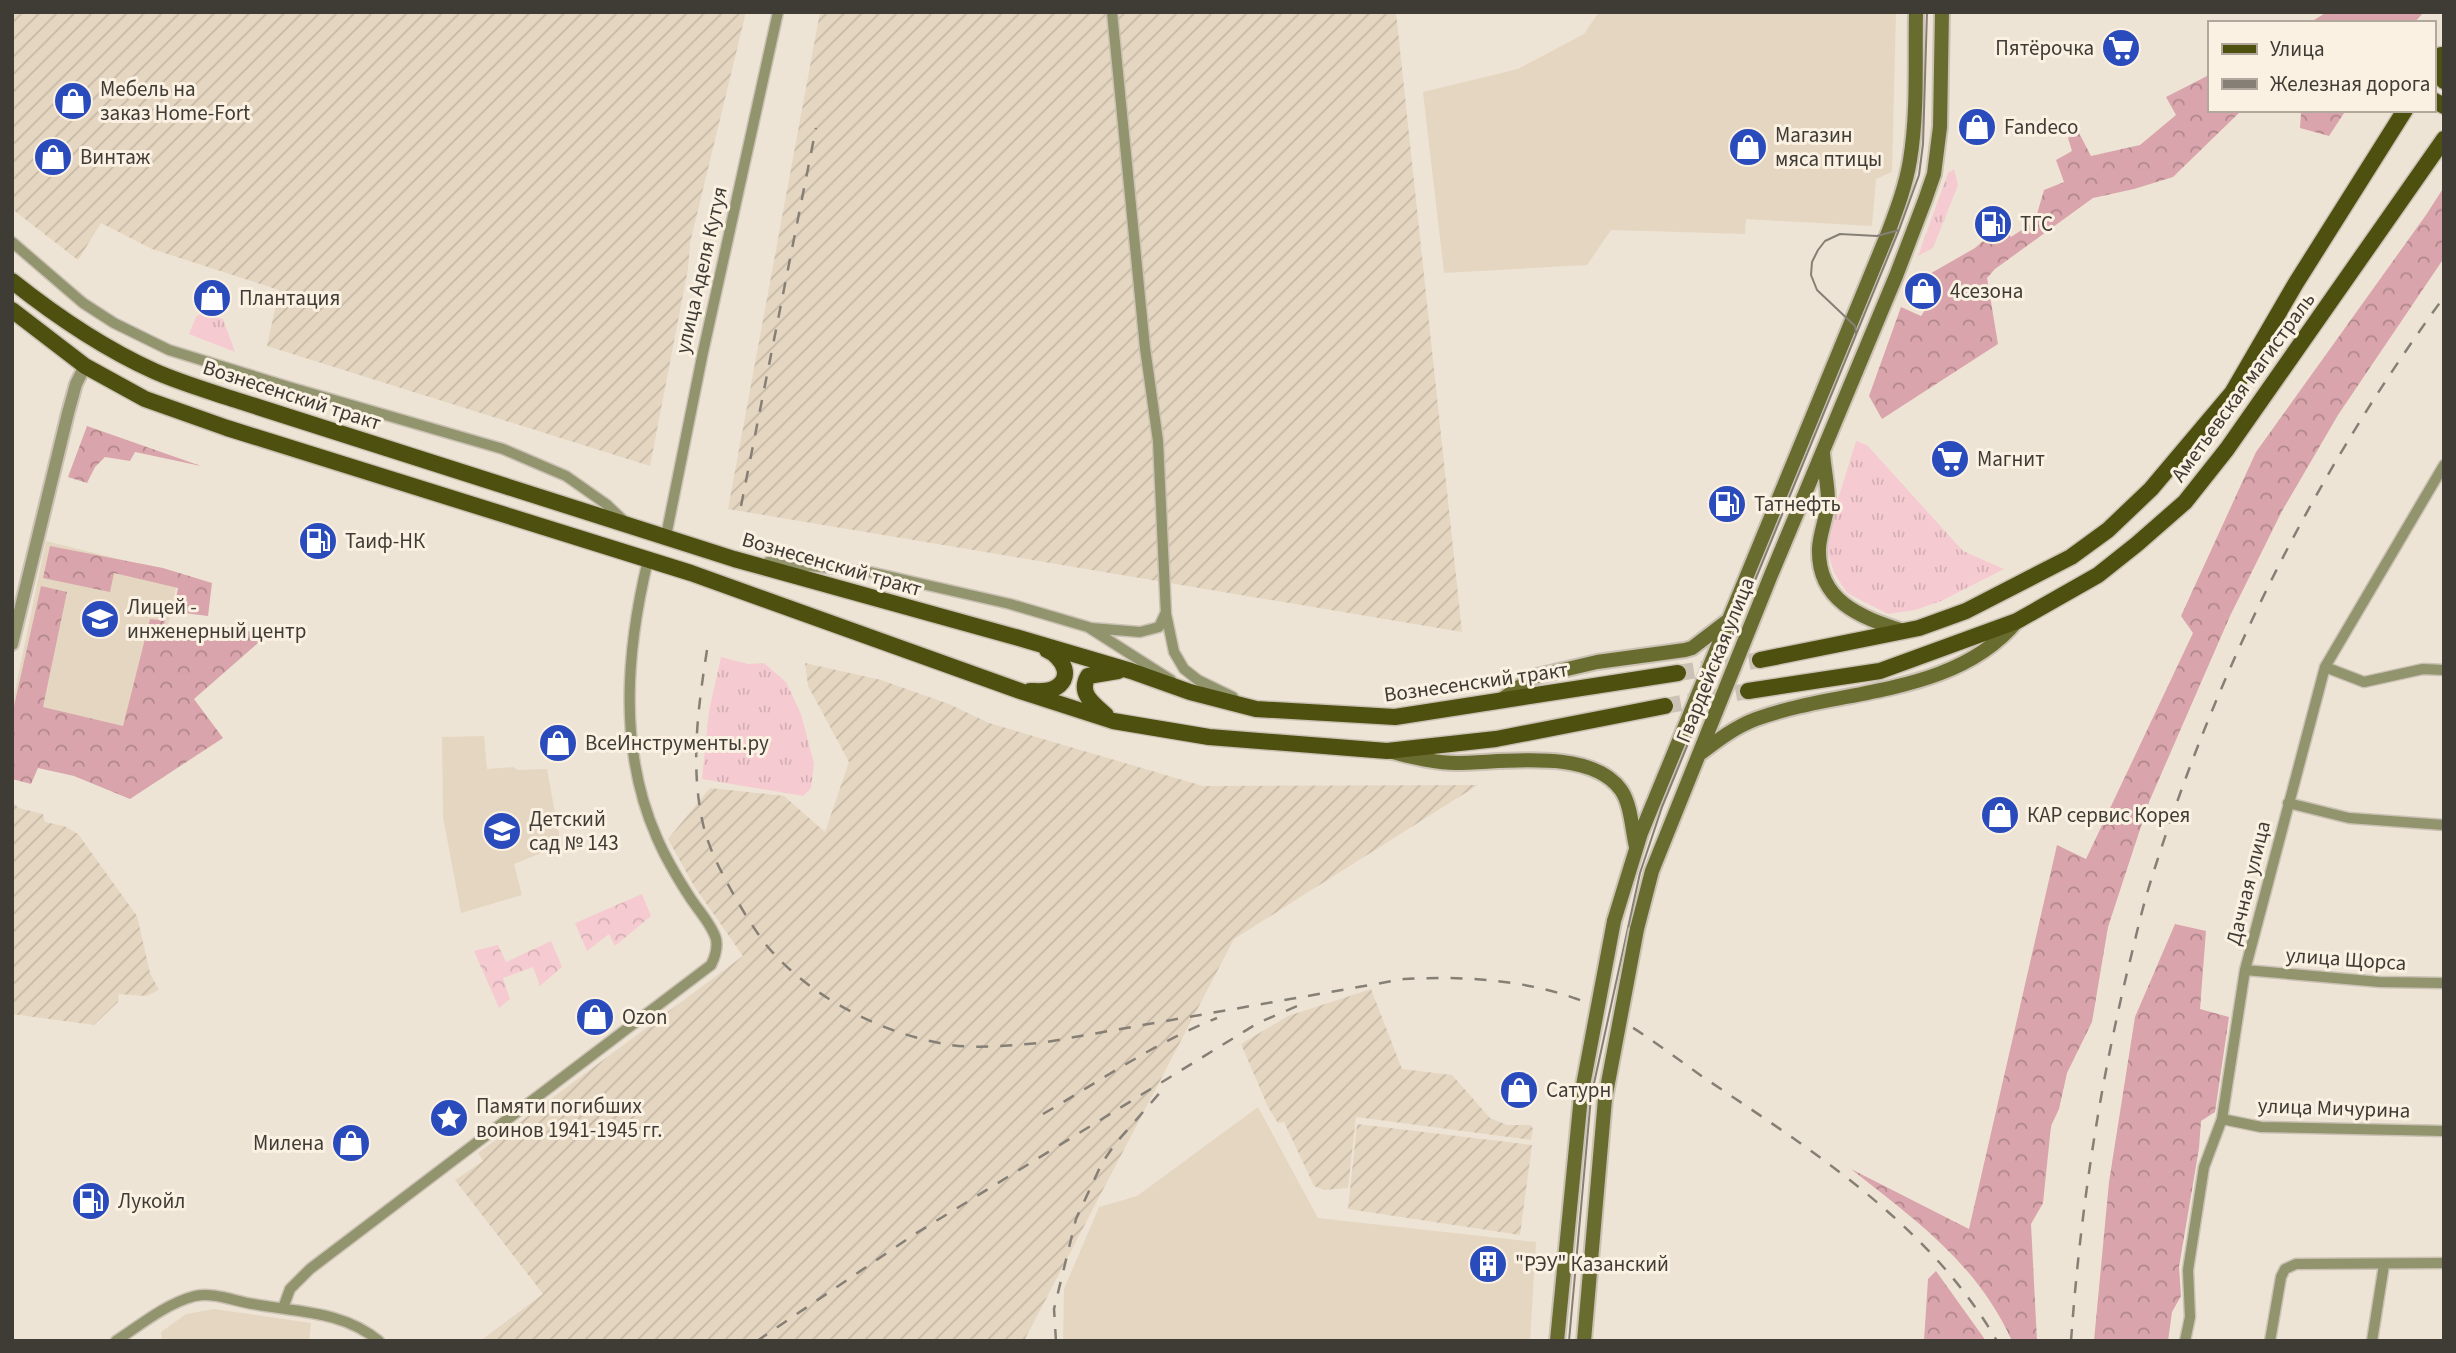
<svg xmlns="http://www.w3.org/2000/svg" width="2456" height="1353" font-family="'Source Sans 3',sans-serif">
  <defs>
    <pattern id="industrial-furrows" width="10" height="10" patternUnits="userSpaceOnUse" patternTransform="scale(1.75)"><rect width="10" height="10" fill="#e5d6c1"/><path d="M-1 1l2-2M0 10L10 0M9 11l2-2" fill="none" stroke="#c6b9a6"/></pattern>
    <pattern id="grass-tufts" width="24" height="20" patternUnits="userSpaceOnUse" patternTransform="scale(1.75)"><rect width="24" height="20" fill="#f5cbd1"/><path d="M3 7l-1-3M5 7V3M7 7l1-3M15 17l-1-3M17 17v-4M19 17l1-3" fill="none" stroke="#d3afb4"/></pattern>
    <pattern id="forest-crowns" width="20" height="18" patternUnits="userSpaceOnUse" patternTransform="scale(1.75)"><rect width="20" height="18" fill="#d9a4ab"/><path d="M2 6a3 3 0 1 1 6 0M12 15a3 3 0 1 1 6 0" fill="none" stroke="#b1878c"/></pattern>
    <pattern id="park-crowns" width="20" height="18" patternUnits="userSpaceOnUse" patternTransform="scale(1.75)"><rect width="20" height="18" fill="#f5cbd1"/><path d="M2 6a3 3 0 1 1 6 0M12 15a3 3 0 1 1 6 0" fill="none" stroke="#d3afb4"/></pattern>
  </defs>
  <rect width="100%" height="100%" fill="#eee4d5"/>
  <!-- built -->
  <path fill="#e5d6c1" d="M1599,12H1896L1892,172L1876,179L1872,226L1746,219L1745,234L1611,230L1587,265L1444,273L1423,92L1518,69L1584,34Z
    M46,541L179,574L160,663L136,762L12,751V705Z
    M484,736L487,769L513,767L518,770L547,769L561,845L514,864L522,895L461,913L443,817L442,737Z
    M1258,1107L1318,1218L1536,1242L1530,1341H1063L1064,1289L1099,1207L1137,1196Z
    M214,1309L311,1323L309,1341H162L161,1332L186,1314Z"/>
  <!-- industrial -->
  <path fill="url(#industrial-furrows)" d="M12,12H746L690,243L688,269L650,466L267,346L279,290L152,249L101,223L78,260L12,209Z
    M820,12H1396L1462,632L728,509Z
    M805,663L881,680L949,704L989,723L1203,786L1478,785L1234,939L1024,1341H480L543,1294L455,1180L483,1161L478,1153L743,956L694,886L668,839L710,788L784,796L825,832L849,762L808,686Z
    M12,802L19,808L43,814L45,822L64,826L78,834L137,916L150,973L159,990L146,996L119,994L118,1002L94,1025L12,1014Z
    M1371,989L1402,1069L1452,1075L1490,1118L1507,1125H1531L1533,1129L1531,1140L1356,1117L1348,1188L1324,1190L1314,1186L1284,1122L1278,1123L1268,1107L1241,1044L1288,1016Z
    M1357,1124L1532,1145L1520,1235L1348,1209Z"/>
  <!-- grass -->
  <path fill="url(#grass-tufts)" d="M1954,169L1958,185L1933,248L1918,256L1948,173Z
    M200,314L223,319L235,352L189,334L196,317Z
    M1856,441L1867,445L1963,551L2004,569L1941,601L1915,610L1888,614L1847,593L1834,573L1827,550L1838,499Z
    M721,657L748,664L764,663L786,682L801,714L814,764L811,788L803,796L702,779L709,711Z"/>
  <!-- forest -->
  <path fill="url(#forest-crowns)" d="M2327,12H2424L2414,23H2309Z
    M2209,75V110H2242L2173,177L2134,189L2093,198L1995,269L1987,278L1998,344L1882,419L1869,396L1901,307L1921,316L1939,289L1926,276L1975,248L2001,225L2011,237L2035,221L2044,190L2064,182L2056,160L2072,151L2068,138L2078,131L2091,156L2140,145L2176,115L2166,97Z
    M2293,110H2346L2329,136L2300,128L2301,113Z
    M2444,187V258L2338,415L2282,511L2230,616L2149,802L2108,927L2092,1022L2067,1073L2059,1109L2051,1126L2043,1203L2031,1224L2037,1341H2012C1977,1263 1915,1220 1851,1169L1969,1229L2057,845L2086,859L2193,633L2181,616L2256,452L2426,215Z
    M87,426L201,466L135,452L130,461L105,457L95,467L87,483L68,477Z
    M50,546L163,568L212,583L208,616L168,611L163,628L211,636L221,626L267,635L194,699L223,738L130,799L74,776L38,768L31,784L12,779V715L41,586L67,592L43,707L123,726L150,619L160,620L163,607L174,608L178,588L114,573L110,592L43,578Z
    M2175,924L2206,931L2200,1009L2229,1017L2215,1112L2201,1121L2199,1148L2179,1267L2181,1296L2172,1312L2168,1341H2094L2109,1182L2135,1017Z
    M1936,1271L1986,1341H1924L1928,1279Z"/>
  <!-- park -->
  <path fill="url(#park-crowns)" d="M642,894L651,916L615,946L609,934L587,951L575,923Z
    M551,941L562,967L540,986L533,967L503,978L510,999L499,1008L474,951L498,945L506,962Z"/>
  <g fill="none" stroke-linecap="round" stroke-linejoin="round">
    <!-- primary-tunnel -->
    <path stroke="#cbc2b5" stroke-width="16" stroke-dasharray="16 8" stroke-linecap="butt" d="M1678,673L1760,660
      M1665,706L1748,691"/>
    <defs>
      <path id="minor" d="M1112,12L1145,348L1158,441L1166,614L1174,652L1184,669L1198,680L1233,697
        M12,242L83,303L114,323L169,350L289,387L503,449L566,476L606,504L624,521
        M666,536L703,352L778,12
        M768,562L870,572L1010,604L1088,627L1171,680
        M1091,628L1140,632L1159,627L1165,614
        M2325,667L2364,682L2423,669L2444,670
        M2288,803L2349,818L2444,825
        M2245,970L2380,982L2444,983
        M2222,1119L2261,1127L2444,1131
        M283,1308L290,1289L310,1269L711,965C715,957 718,949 716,939C712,925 699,911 691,899C678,879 666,859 657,838C618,750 626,651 648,560
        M116,1341C140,1325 167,1303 195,1296C214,1292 234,1301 253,1304C297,1312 343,1311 379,1341
        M2185,1341L2190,1317L2188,1270L2204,1167L2222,1119L2245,970L2325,667L2444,465
        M2270,1341L2281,1277L2285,1269L2296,1264L2444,1263
        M2372,1341L2384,1265"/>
      <path id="tertiary" d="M12,644L68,413L76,384L85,366"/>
      <path id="secondary" d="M1823,453C1824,468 1828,485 1828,501C1827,517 1820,532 1819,548C1817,601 1860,617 1903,631
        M1500,701L1533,677L1597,662L1685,650L1692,648L1726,622
        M1392,752C1413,757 1434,763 1456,763C1502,763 1590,747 1621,790C1631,804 1632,830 1636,847
        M1701,753C1718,740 1735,727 1756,719C1841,688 1954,697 2017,621
        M1614,921L1641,833L1888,233C1897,209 1906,185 1910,160C1918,112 1915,61 1916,12
        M1637,929L1652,871L1771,575L1896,276L1925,200L1934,174L1940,127L1942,12
        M1557,1341L1581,1096
        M1584,1341L1605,1099"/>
      <path id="primary" d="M2441,55L2440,63L2444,81
        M2433,100L2444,106
        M12,281C56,316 103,348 154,371C181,383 209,391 236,400L734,559L1019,638L1131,671L1190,692L1256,709L1395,717L1678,673
        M12,310L85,366L145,399L227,428L691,573L1023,692L1113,721L1209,737L1387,751L1496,739L1665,706
        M1760,660L1919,628L1966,611L2071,557L2108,530L2151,489L2232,393L2296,283L2405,110
        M1030,691C1037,691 1047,692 1053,689C1075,679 1063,657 1047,650
        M1748,691L1880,671L2017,621L2098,575L2137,544L2185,502L2227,449L2444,139
        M1106,715C1093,704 1078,693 1088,676L1118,671"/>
    </defs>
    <!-- minor casing -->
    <use href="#minor" stroke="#cbc2b5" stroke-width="13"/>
    <!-- tertiary casing -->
    <use href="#tertiary" stroke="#cbc2b5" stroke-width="16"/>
    <!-- secondary casing -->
    <use href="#secondary" stroke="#cbc2b5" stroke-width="18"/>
    <!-- primary casing -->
    <use href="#primary" stroke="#cbc2b5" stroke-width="19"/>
    <!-- minor -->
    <use href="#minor" stroke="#91946d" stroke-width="10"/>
    <!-- tertiary -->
    <use href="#tertiary" stroke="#91946d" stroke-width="12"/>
    <!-- secondary -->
    <use href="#secondary" stroke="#696c2f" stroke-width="14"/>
    <!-- primary -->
    <use href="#primary" stroke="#4d500e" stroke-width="16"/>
    <!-- tram -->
    <path stroke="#857f75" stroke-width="2" d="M1856,334L1855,326L1817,290L1811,275L1812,262L1818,250L1825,241L1840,234L1877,236L1899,230
      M1569,1341L1591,1097L1640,873L1662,807L1899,230L1919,175L1923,144L1927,12"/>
    <!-- rail -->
    <path stroke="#857f75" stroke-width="2.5" stroke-dasharray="12 12" stroke-linecap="butt" d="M741,506L816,128
      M707,650C698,708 690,766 703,824C708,846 719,868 730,888C741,908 753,928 767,946C811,998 884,1035 951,1045C980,1049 1011,1045 1041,1043L1404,979C1462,976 1521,979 1577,999C1623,1016 1663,1049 1703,1077C1813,1151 1929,1224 1997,1341
      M1043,1114C1100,1081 1156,1042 1217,1018
      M757,1341L915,1234L1258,1023L1304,1003
      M1056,1341L1054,1309L1076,1219L1102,1163L1115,1144L1164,1088
      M2071,1341C2080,1216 2098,1094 2127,973C2134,945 2140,917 2148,890C2213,677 2312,477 2444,297"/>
    <defs>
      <path id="secondary-bridge" d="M1581,1096L1614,921
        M1605,1099L1637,929"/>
    </defs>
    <!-- secondary-bridge casing -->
    <use href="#secondary-bridge" stroke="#cbc2b5" stroke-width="18" stroke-linecap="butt"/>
    <!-- secondary-bridge -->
    <use href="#secondary-bridge" stroke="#696c2f" stroke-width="14"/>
  </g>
  <!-- icons -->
  <defs>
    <symbol id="supermarket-disc" viewBox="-11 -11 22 22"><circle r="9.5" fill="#2a4bbb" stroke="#fbf1e2"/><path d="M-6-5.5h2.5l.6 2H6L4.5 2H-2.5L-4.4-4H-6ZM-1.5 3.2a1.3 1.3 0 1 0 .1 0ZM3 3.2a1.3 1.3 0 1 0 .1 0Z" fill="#fff"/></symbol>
    <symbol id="shop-disc" viewBox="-11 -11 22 22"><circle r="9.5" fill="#2a4bbb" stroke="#fbf1e2"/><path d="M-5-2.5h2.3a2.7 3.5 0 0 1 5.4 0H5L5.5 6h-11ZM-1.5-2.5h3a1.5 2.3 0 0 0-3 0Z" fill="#fff"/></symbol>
    <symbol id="fuel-disc" viewBox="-11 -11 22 22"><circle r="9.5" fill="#2a4bbb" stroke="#fbf1e2"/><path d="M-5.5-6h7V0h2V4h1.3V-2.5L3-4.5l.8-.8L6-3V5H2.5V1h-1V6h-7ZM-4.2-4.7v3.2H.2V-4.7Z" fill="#fff"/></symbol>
    <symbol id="school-disc" viewBox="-11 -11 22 22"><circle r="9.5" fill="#2a4bbb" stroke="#fbf1e2"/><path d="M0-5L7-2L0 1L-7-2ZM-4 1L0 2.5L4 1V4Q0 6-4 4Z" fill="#fff"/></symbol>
    <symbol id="sight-disc" viewBox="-11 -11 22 22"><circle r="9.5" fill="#2a4bbb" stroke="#fbf1e2"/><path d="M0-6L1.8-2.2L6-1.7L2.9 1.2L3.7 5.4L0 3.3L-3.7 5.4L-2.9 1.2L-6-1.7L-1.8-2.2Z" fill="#fff"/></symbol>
    <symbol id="building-disc" viewBox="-11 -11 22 22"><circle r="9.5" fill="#2a4bbb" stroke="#fbf1e2"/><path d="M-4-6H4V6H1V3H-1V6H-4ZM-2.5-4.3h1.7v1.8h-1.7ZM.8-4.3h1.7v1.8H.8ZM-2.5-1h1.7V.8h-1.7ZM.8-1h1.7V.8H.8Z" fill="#fff"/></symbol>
  </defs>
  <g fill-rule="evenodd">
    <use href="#supermarket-disc" x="2099" y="26" width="44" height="44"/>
    <use href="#shop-disc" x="51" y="79" width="44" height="44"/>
    <use href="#shop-disc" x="1955" y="105" width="44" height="44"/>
    <use href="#shop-disc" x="1726" y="125" width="44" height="44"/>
    <use href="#shop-disc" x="31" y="135" width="44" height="44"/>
    <use href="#fuel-disc" x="1971" y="202" width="44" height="44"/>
    <use href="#shop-disc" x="1901" y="269" width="44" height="44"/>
    <use href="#shop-disc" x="190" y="276" width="44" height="44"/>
    <use href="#supermarket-disc" x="1928" y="437" width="44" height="44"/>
    <use href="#fuel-disc" x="1705" y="482" width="44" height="44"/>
    <use href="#fuel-disc" x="296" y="519" width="44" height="44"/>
    <use href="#school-disc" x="78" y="597" width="44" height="44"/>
    <use href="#shop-disc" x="536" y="721" width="44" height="44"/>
    <use href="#shop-disc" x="1978" y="793" width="44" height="44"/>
    <use href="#school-disc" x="480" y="809" width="44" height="44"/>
    <use href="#shop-disc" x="573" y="995" width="44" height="44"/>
    <use href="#shop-disc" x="1497" y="1068" width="44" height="44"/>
    <use href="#sight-disc" x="427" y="1096" width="44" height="44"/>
    <use href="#shop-disc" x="329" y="1121" width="44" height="44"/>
    <use href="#fuel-disc" x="69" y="1179" width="44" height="44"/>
    <use href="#building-disc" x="1466" y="1242" width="44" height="44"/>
  </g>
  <g text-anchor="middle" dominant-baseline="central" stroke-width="6" stroke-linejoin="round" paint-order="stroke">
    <!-- poi labels -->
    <g font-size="21" fill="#3f3b35" stroke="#fbf1e2" text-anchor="start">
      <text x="2094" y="48" text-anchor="end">Пятёрочка</text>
      <text x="100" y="89">Мебель на<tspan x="100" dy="24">заказ Home-Fort</tspan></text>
      <text x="2004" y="127">Fandeco</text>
      <text x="1775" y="135">Магазин<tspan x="1775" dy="24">мяса птицы</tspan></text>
      <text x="80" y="157">Винтаж</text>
      <text x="2020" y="224">ТГС</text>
      <text x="1950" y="291">4сезона</text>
      <text x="239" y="298">Плантация</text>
      <text x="1977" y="459">Магнит</text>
      <text x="1754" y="504">Татнефть</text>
      <text x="345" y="541">Таиф-НК</text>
      <text x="127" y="607">Лицей -<tspan x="127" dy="24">инженерный центр</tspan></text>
      <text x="585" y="743">ВсеИнструменты.ру</text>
      <text x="2027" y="815">КАР сервис Корея</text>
      <text x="529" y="819">Детский<tspan x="529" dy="24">сад № 143</tspan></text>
      <text x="622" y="1017">Ozon</text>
      <text x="1546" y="1090">Сатурн</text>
      <text x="476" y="1106">Памяти погибших<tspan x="476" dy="24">воинов 1941-1945 гг.</tspan></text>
      <text x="324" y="1143" text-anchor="end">Милена</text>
      <text x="118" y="1201">Лукойл</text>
      <text x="1515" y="1264">"РЭУ" Казанский</text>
    </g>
    <!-- street labels -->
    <g font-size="21" fill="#3f3b35" stroke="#fbf1e2">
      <text transform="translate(701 270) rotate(-77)">улица Аделя Кутуя</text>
      <text transform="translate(2243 387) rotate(-54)">Аметьевская магистраль</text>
      <text transform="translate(292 395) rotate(18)">Вознесенский тракт</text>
      <text transform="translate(832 564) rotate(16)">Вознесенский тракт</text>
      <text transform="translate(1715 660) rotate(-68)">Гвардейская улица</text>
      <text transform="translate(1476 682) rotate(-8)">Вознесенский тракт</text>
      <text transform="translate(2248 883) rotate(-76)">Дачная улица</text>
      <text transform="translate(2346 959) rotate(4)">улица Щорса</text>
      <text transform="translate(2334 1108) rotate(2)">улица Мичурина</text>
    </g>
  </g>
  <!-- border -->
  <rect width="2456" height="1353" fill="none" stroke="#3f3b35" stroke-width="28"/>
  <!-- legend -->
  <rect x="2208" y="21" width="228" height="91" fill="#fbf1e2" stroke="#b0a89d" stroke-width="2"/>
  <rect x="2222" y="44" width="35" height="10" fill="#4d500e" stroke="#b0a89d" stroke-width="2"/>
  <text x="2270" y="56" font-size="21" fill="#3f3b35">Улица</text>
  <rect x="2222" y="79" width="35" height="10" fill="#857f75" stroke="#b0a89d" stroke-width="2"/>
  <text x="2270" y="91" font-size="21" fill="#3f3b35">Железная дорога</text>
</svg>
